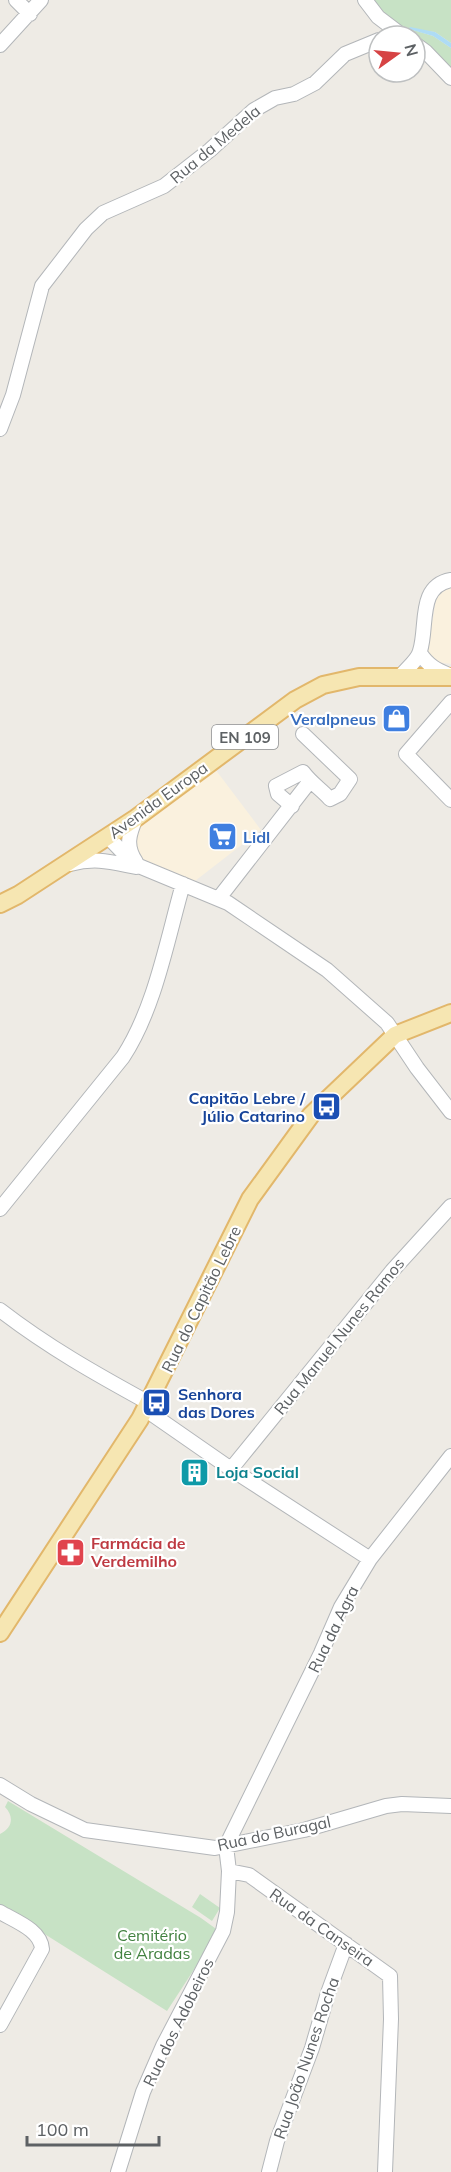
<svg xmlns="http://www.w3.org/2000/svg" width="451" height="2172" font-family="Mulish,sans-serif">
  <rect width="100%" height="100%" fill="#eeebe5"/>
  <!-- commercial -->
  <path fill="#faf1de" d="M451,586V664L436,662L429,656L428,650L436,599L440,590Z
    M215,769L261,830L195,881L147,863L136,856L134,832Z"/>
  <!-- green -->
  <path fill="#c7e2c5" d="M371,0H451V43L435,32L410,29L433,36L451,48V75L415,42V36H407L381,13Z
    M8,1801L201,1918L219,1931L167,2011L0,1906V1834C13,1828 14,1816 5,1807Z
    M200,1894L220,1908L212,1921L192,1907Z"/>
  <!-- water -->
  <path fill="#aedcf5" d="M410,27L435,32L451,43V48L433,36L409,29Z"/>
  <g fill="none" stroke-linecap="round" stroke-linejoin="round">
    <defs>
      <path id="minor" d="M16,0L30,14
        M365,0L378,17L403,36
        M415,44L426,52L451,78
        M0,45L41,0
        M0,429L13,395L42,286L86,229L103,213L164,186L210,150L254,110L275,98L294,94L315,83L345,54L379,40
        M420,653C428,666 437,670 451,676
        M400,677C406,669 418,660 420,651C428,626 417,586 451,580
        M451,702L406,754L451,800
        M292,806L278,794L276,786L303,772C311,783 321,789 330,799L340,794L350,779L303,734
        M108,837L134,864L228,903L327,970L387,1023L417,1068L451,1112
        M136,862C125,846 129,834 136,818
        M70,864C96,857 111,862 136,867
        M219,898L310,781
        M0,1209L123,1057C155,1008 167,940 183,884
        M0,1310C48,1347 96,1374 149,1403
        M146,1410L231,1469L370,1559
        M231,1469L392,1271L451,1206
        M0,1785L31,1804L85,1830L215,1848L304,1830L386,1806L402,1804L451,1806
        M226,1846L321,1653L341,1607L370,1559L451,1456
        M226,1846L229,1871L249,1875L390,1976L391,2019L385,2172
        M0,1912C15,1921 41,1930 42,1949L0,2025
        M118,2172L143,2092L163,2046L223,1931L227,1912L229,1871
        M269,2172L277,2141L312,2048L328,1993L346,1944"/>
      <path id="major" d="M0,904L18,895L136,818L295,700L323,685L359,677H451
        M0,1633L140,1419L250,1199L311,1115L395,1035L451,1013"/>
    </defs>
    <!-- minor casing -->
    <use href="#minor" stroke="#b3b6b9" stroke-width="16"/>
    <!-- major casing -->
    <use href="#major" stroke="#e2b76b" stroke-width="20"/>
    <!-- minor -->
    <use href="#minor" stroke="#fff" stroke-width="14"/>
    <!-- major -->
    <use href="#major" stroke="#f6e6b2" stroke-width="16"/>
  </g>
  <!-- icons -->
  <defs>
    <symbol id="shop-square" viewBox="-11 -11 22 22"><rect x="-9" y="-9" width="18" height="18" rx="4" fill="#3f7fe0" stroke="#fff"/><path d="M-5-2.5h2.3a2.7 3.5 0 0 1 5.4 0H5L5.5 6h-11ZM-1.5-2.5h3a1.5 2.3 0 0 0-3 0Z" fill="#fff"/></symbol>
    <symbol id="supermarket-square" viewBox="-11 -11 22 22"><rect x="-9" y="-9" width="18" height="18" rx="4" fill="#3f7fe0" stroke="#fff"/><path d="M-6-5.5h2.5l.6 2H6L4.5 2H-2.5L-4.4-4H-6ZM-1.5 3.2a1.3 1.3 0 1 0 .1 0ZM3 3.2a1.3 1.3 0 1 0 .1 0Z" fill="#fff"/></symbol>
    <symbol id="bus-square" viewBox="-11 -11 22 22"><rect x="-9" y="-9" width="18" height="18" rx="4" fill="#1a4fb4" stroke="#fff"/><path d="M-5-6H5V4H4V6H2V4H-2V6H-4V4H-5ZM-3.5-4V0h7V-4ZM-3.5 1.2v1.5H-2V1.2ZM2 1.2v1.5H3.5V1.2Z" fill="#fff"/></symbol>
    <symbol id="building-square" viewBox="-11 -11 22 22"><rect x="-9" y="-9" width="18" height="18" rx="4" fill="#0f9aa8" stroke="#fff"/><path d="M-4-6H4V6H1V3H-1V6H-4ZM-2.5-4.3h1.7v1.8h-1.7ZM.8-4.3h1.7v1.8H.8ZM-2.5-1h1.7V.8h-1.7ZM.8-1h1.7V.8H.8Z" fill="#fff"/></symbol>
    <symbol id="pharmacy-square" viewBox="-11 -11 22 22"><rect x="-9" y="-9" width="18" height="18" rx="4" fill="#e0444e" stroke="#fff"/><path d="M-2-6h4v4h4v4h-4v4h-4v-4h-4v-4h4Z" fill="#fff"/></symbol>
  </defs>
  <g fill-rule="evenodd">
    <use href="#shop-square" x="380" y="702" width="33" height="33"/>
    <use href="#supermarket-square" x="206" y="820" width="33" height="33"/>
    <use href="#bus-square" x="310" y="1090" width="33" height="33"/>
    <use href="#bus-square" x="140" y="1386" width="33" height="33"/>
    <use href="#building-square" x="178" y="1456" width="33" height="33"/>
    <use href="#pharmacy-square" x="54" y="1536" width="33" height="33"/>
  </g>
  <g text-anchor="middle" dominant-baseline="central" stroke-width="4.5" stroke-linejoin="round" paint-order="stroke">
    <!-- shield labels -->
    <rect fill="#fff" stroke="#8e9092" stroke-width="1.5" x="212" y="725" width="66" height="24" rx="4.5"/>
    <g font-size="15" font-weight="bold" fill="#5d6164">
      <text x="245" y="737">EN 109</text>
    </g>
    <!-- street labels -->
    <g font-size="16" fill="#5d6164" stroke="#fff">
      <text transform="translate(215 144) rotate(-40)">Rua da Medela</text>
      <text transform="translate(158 800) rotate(-36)">Avenida Europa</text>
      <text transform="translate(201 1299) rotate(-64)">Rua do Capitão Lebre</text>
      <text transform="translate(339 1336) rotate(-51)">Rua Manuel Nunes Ramos</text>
      <text transform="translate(333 1629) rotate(-64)">Rua da Agra</text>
      <text transform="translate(274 1833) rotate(-12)">Rua do Buragal</text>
      <text transform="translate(322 1927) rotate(35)">Rua da Canseira</text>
      <text transform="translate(178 2022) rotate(-64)">Rua dos Adobeiros</text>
      <text transform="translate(306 2058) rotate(-71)">Rua João Nunes Rocha</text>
    </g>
    <!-- shop labels -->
    <g font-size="16" font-weight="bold" fill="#366cbe" stroke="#fff" text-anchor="end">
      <text x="376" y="719">Veralpneus</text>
      <text x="243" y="837" text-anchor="start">Lidl</text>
    </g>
    <!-- transit labels -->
    <g font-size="16" font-weight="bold" fill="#164399" stroke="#fff" text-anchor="end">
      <text x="305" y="1098">Capitão Lebre /<tspan x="305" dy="18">Júlio Catarino</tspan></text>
      <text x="178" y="1394" text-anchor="start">Senhora<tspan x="178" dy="18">das Dores</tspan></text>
    </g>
    <!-- culture labels -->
    <g font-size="16" font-weight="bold" fill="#0d838f" stroke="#fff" text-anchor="start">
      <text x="216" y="1472">Loja Social</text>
    </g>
    <!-- health labels -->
    <g font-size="16" font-weight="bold" fill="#be3a42" stroke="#fff" text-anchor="start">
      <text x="91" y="1543">Farmácia de<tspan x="91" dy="18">Verdemilho</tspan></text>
    </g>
    <!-- park labels -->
    <g font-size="16" fill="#41813f" stroke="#fff">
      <text x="152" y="1935">Cemitério<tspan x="152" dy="18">de Aradas</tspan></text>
    </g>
  </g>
  <!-- north arrow -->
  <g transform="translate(397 54) rotate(75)"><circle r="28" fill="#ffffff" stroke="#bec0c1" stroke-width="1.5"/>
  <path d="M0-4.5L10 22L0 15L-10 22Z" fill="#d64344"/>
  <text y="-9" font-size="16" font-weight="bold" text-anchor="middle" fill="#5d6164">N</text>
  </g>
  <!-- scale -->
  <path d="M27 2136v9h132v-9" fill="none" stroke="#5d6164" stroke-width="3"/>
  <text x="36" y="2136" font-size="18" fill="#5d6164" stroke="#ffffff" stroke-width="4.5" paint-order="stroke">100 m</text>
</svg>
